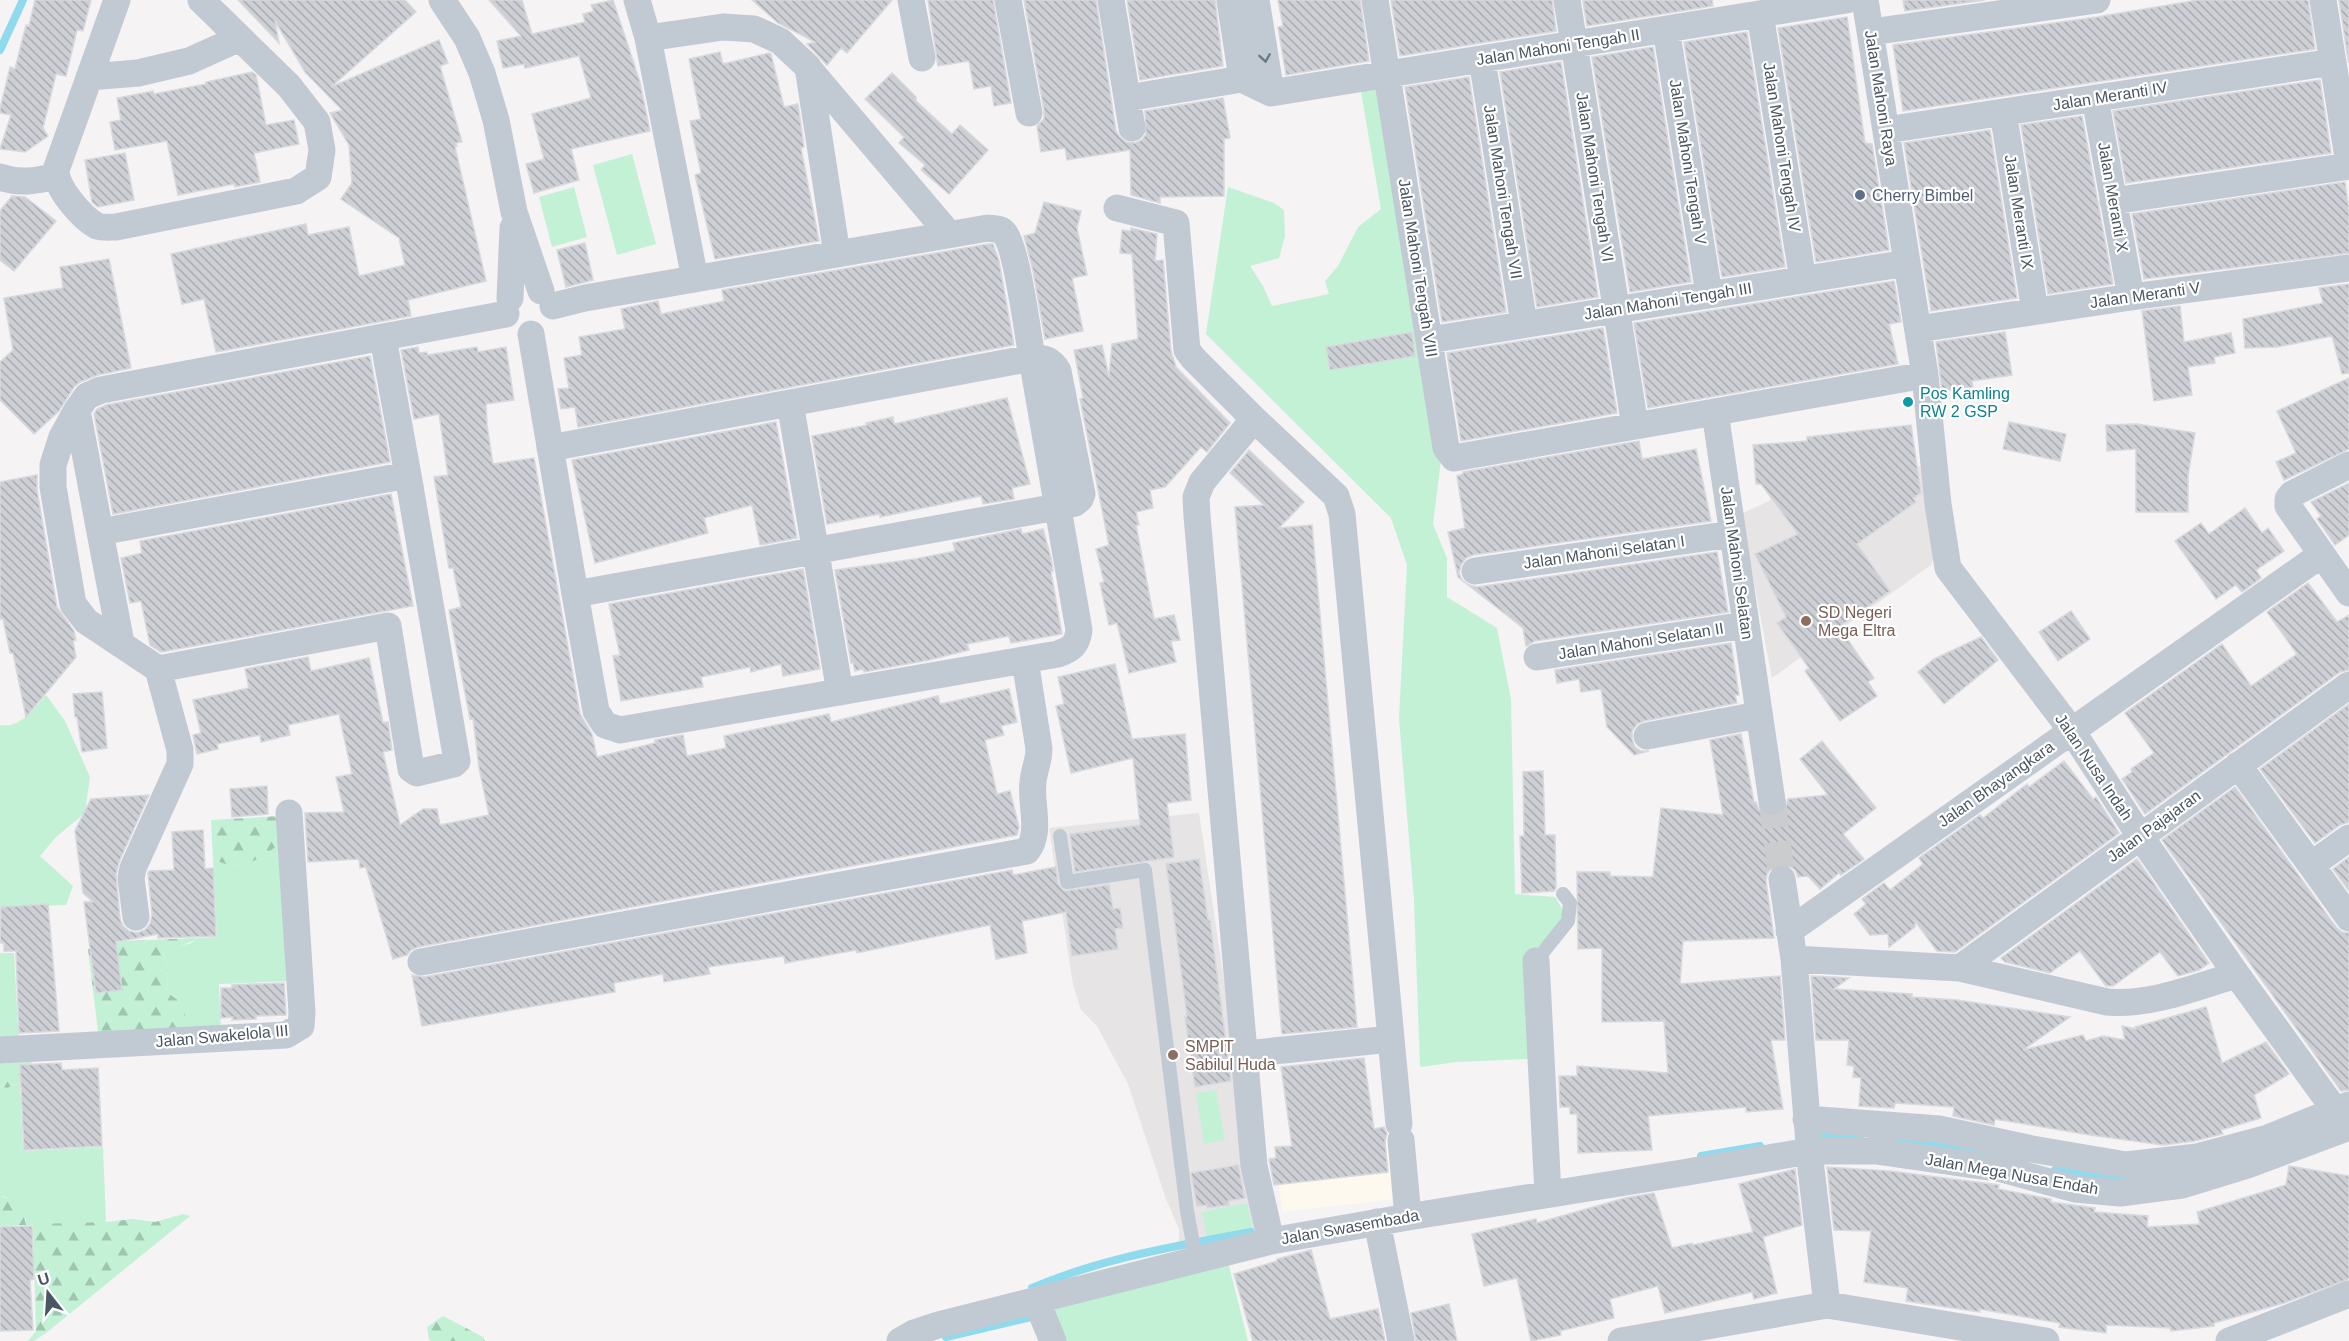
<svg xmlns="http://www.w3.org/2000/svg" width="2349" height="1341" font-family="Helvetica,sans-serif">
  <defs>
    <pattern id="forest-firs" width="22" height="20" patternUnits="userSpaceOnUse" patternTransform="scale(1.5)"><rect width="22" height="20" fill="#c3f1d5"/><path d="M5 1l3.5 6h-7zM16 11l3.5 6h-7z" fill="#a0c6b0"/></pattern>
    <pattern id="building-back-hatch" width="6" height="6" patternUnits="userSpaceOnUse" patternTransform="scale(1.5)"><rect width="6" height="6" fill="#cdcfd5"/><path d="M-1 5l2 2M0 0l6 6M5-1l2 2" fill="none" stroke="#a8abb0"/></pattern>
  </defs>
  <rect width="100%" height="100%" fill="#f5f3f3"/>
  <!-- commercial -->
  <path fill="#fdf9ef" d="M1388,1135L1396,1199L1282,1212L1275,1147Z"/>
  <!-- education -->
  <path fill="#e6e4e5" d="M1924,466L1940,543L1931,565L1772,678L1741,514L1767,502L1804,476Z
    M1199,813L1228,1007L1254,1221V1234L1179,1253V1229L1166,1199L1128,1084L1097,1026L1081,1010L1073,984L1049,828Z"/>
  <!-- green -->
  <path fill="#c3f1d5" d="M1377,84L1441,460L1433,524L1447,558V597L1497,628L1511,699L1515,894L1555,897L1564,912L1555,933L1525,957L1529,1059L1456,1062L1420,1067L1414,900L1399,718L1407,565L1391,518L1206,334L1228,187L1274,203L1284,210L1285,236L1279,258L1250,266L1263,286L1272,306L1329,294L1325,281L1338,266L1358,227L1381,209L1360,86Z
    M632,154L656,244L617,255L593,165Z
    M574,187L587,237L552,247L539,197Z
    M46,695L65,721L90,777L85,813L56,837L40,856L73,886L66,905L0,907V725C20,729 35,708 46,695Z
    M280,843L292,981L219,984L221,1030H177L183,1004L167,992L168,970L163,953L174,945L190,944L197,938L217,937L213,858C218,861 225,865 231,865C250,867 266,853 280,843Z
    M0,953H14L19,1045L0,1046Z
    M20,1083L23,1151L103,1147L106,1222L26,1225V1219L6,1197L0,1196V1086L7,1088Z
    M1216,1090L1225,1140L1204,1144L1196,1093Z
    M1247,1203L1253,1231L1208,1241L1202,1212Z
    M1228,1262L1248,1341H1061L1047,1308Z"/>
  <!-- forest -->
  <path fill="url(#forest-firs)" d="M280,816V843C268,854 249,867 231,865C225,865 218,861 213,858L211,820Z
    M197,938C186,947 177,942 163,953L168,970L167,992L183,1004L186,1019L177,1030L98,1032L88,949L126,941Z
    M31,1057L32,1071H20V1083L7,1088L0,1086V1059Z
    M0,1196L18,1202L23,1211L26,1225L0,1226Z
    M183,1214L190,1216L46,1333L34,1341H28L36,1331L33,1224L106,1222L133,1219L155,1222Z
    M443,1316L483,1337L485,1341H431L429,1339L427,1327Z"/>
  <g fill="none" stroke-linecap="round" stroke-linejoin="round">
    <!-- stream -->
    <path stroke="#90daee" stroke-width="8" d="M0,50L23,0
      M1820,1137L1860,1138
      M1887,1140L1934,1144L1988,1154
      M1701,1156L1760,1146
      M2055,1170L2117,1178H2133
      M1033,1291L1032,1288C1102,1258 1177,1246 1251,1232
      M946,1337L1031,1317"/>
  </g>
  <!-- building -->
  <path fill="url(#building-back-hatch)" stroke="#d7d9de" stroke-width="1.5" d="M35,0H91L83,31L77,30L66,76L56,74L43,128L48,136L25,152L0,149L11,115L0,113V109L10,67L15,69L26,25L29,26Z
    M238,0H405L416,12L331,87L439,40L448,63L440,66L462,142L456,143L457,146L455,147L486,281L408,300L411,316L216,352L204,299L182,304L171,254L306,224L308,235L349,227L359,276L405,265L399,238L341,199L352,183L349,145L330,113L342,110L305,72L275,21L279,43Z
    M489,0H522L532,34L585,22L583,14L594,11L591,5L613,0L640,82L650,131L571,149L579,180L534,193L526,164L544,159L532,114L591,98L579,56L525,68L524,64L503,68L497,41L521,36Z
    M752,0H892L847,53L841,48L827,65L807,44L815,42L778,23Z
    M928,0H993L1011,103L994,106L991,86L974,89L969,61L938,66Z
    M1024,0H1096L1116,131L1120,137L1126,142L1135,143L1142,140L1146,134L1145,111L1223,98L1230,138L1224,139V196L1160,197V203L1131,195L1130,150L1067,160L1065,148L1041,152L1037,126L1044,119V110Z
    M1127,0H1215L1223,66L1140,80Z
    M1278,0H1360L1369,61L1286,75L1278,27L1283,26Z
    M1391,0H1552L1556,31L1400,56Z
    M1591,0H1712L1713,6L1587,26L1583,1Z
    M1903,0H1985L1905,11Z
    M2198,0H2308L2315,49L1903,111L1893,45L2097,17Z
    M2339,0H2349V63L2348,59Z
    M1847,17L1865,143L1872,144L1889,250L1816,262L1778,28Z
    M1747,32L1785,267L1722,277L1684,42Z
    M1653,47L1691,282L1630,292L1592,57Z
    M720,52L723,64L769,53L771,54L784,107L798,104L804,147L801,148L819,241L715,259L695,175L701,173L690,121L701,119L689,59Z
    M1561,62L1598,297L1537,307L1500,72Z
    M252,72L256,75L266,125L294,120L299,144L254,153L260,182L235,187L234,184L178,195L167,141L115,150L110,122L121,120L117,98L153,91L154,94L206,84V82Z
    M892,73L916,97V101L952,134L960,125L988,150L949,194L921,170L925,165L899,143L904,137L865,99Z
    M1469,77L1506,312L1442,322L1405,87Z
    M2320,80L2331,153L2126,183L2113,111Z
    M2082,116L2113,284L2048,294L2021,125Z
    M1990,130L2017,298L1931,311L1904,143Z
    M125,153L134,200L98,207L92,202L85,160Z
    M2345,182L2349,210V253L2144,279L2132,214Z
    M12,196L25,197L56,221L14,271L0,260V211Z
    M1044,202L1081,211L1077,228L1087,275L1072,278L1083,331L1045,339L1033,271L1024,236L1035,233Z
    M1131,228L1157,234L1155,261L1163,260L1171,351L1176,367L1230,423L1207,452L1201,447L1165,487L1150,490L1153,508L1136,512L1139,525H1136L1154,619L1174,615L1180,640L1171,641L1176,662L1129,673L1117,623L1109,625L1100,583L1104,582L1096,549L1109,545L1080,399L1083,398L1074,350L1102,345L1109,377L1112,344L1138,339L1132,254L1120,253L1122,230L1131,231Z
    M585,243L593,280L566,287L557,250Z
    M988,244H993L999,261L1014,345L578,427L575,407L561,409L558,389L569,388L564,358L582,355L579,337L625,329L621,309L658,301L661,314L724,301L722,290Z
    M109,259L131,368L98,375L80,382L74,387L59,411L34,434L0,400V362L13,350L4,298L63,288L60,267Z
    M1894,281L1901,322L1889,324L1898,364L1648,408L1634,323Z
    M2349,284V373L2342,374L2332,336L2277,347L2245,348L2243,319L2323,303L2319,288Z
    M2180,306L2184,342L2231,333L2235,353L2214,357L2215,363L2188,367L2192,395L2154,401L2142,311Z
    M1603,328L1617,413L1461,441L1447,353Z
    M1412,332L1415,356L1330,370L1326,347Z
    M2005,332L2012,375L1972,381L1973,387L1942,391L1936,342Z
    M418,347L419,353L427,352V355L477,347L478,352L506,347L514,400L486,404L487,425L493,464L534,458L580,714L592,734L597,757L655,743V740L683,735L687,756L726,748L724,736L829,714L831,722L938,696L940,704L1009,689L1017,722L1001,726L1004,735L985,740L997,794L1010,791L1019,827L1017,835L418,947L411,950L407,955L393,959L366,867L360,868L359,859L308,862L305,813L344,812L336,777L352,774L339,714L288,725L290,735L261,742L260,735L217,744L218,749L197,754L193,735L201,733L193,700L249,688L245,669L308,657L311,671L369,658L383,723L388,722L392,750L383,752L400,825L423,809H437L440,825L489,815L479,768L473,718L470,719L449,610L461,607L453,568H449L434,477L448,475L439,414L414,419L401,350Z
    M370,356L390,462L113,514L94,414L97,409L106,405Z
    M2349,378V449L2284,480L2276,462L2296,453L2277,411Z
    M1007,398L1030,484L1012,488L1014,499L983,504L981,496L880,517V514L827,524L812,436L867,425L866,423L893,417L894,424Z
    M776,422L797,538L760,545L752,505L704,518L708,533L595,563L572,460Z
    M2009,422L2066,434L2060,461L2003,449Z
    M2137,424L2195,433L2188,476V512H2136V449L2107,451L2106,425Z
    M1911,425L1921,493L1913,498L1916,502L1857,544L1890,591L1839,627L1874,678L1868,682L1877,696L1840,721L1805,671L1809,668L1777,623L1786,617L1755,554L1798,534L1761,484H1756L1753,445L1807,441V437Z
    M1639,441L1642,459L1696,449L1711,521L1473,555L1466,558L1461,565L1459,573L1462,580L1469,585L1477,587L1717,552L1728,612L1535,641L1526,646L1523,628L1458,577L1448,532L1465,528L1457,476L1463,474V472Z
    M1249,450L1304,502L1279,528L1312,525L1357,1027L1282,1034L1235,507L1264,505L1230,473Z
    M37,475V490L57,607L74,631L76,640L73,641L76,657L26,717L13,653H10L3,619H0V482Z
    M2349,483V535L2335,545L2317,519L2321,516L2311,502Z
    M391,494L413,606L161,652L150,645L141,601L130,603L121,558L142,553L140,541Z
    M2245,508L2262,533L2268,528L2284,551L2256,570L2261,578L2242,592L2236,585L2216,599L2175,541L2201,523L2209,534Z
    M1021,529L1022,534L1043,529L1051,558L1053,571L1051,572L1062,634L1011,643L1009,636L967,644L969,650L929,660L864,672L863,669L855,671L853,663H851L835,570L915,559L955,551L953,543Z
    M803,569L820,669L783,676L781,664L751,672L750,667L701,677L703,687L621,701L613,656L620,655L609,604Z
    M2308,583L2337,622L2349,615V670L2340,672L2145,814L2122,779L2132,772L2131,769L2154,753L2125,713L2222,644L2251,686L2297,654L2267,612Z
    M2071,611L2090,639L2058,661L2039,632Z
    M1981,637L1998,660L1944,704L1918,672L1934,659Z
    M1731,643L1739,695H1735L1737,703L1644,721L1637,724L1632,731V739L1635,747L1641,751H1649L1634,755L1607,727L1601,689L1581,692L1579,679L1557,683L1555,670Z
    M1115,664L1132,739L1185,734L1191,800L1167,803L1174,857L1075,872L1070,834L1140,825L1133,758L1071,773L1056,706L1064,704L1058,677Z
    M102,692L107,748L82,752L77,717H75L73,694Z
    M2349,704V822L2340,825L2315,843L2260,769Z
    M1741,734L1754,802H1756L1759,810L1766,815L1774,817L1781,814L1786,807L1788,799L1828,795L1800,759L1822,741L1876,808L1843,834L1864,859L1841,875L1839,873L1820,889L1808,876L1798,877L1795,870L1788,865L1779,864L1772,867L1767,874L1766,881L1774,938L1683,941L1680,984L1780,976L1785,1040H1771L1783,1109L1746,1112V1107L1648,1116L1652,1150L1578,1153L1577,1114H1570V1107H1560L1559,1076H1577V1066L1668,1073L1664,1021L1602,1022V948L1578,949L1577,872H1610V876L1653,877L1661,808L1723,815L1710,740Z
    M2064,761L2093,799L2096,797L2119,833L1955,952L1937,951L1915,921V927L1889,947L1888,934L1870,935L1854,914L1866,904L1862,899L1884,883L1890,890L1923,864L1919,858L1980,815L1983,818L2027,784L2029,787Z
    M1543,771L1545,835H1555L1556,888L1554,891L1522,893L1520,836H1524L1523,772Z
    M267,786L268,814L232,817L230,789Z
    M2235,787L2336,927L2342,932L2349,933V1090L2341,1091L2162,840Z
    M149,795L119,862L116,875L120,919L123,926L129,931L137,933L145,930L150,924L152,915L148,873L149,871L174,870L172,832L203,830L205,869L213,868L216,936L158,938V934L116,942L122,990L96,993L84,902H93L83,893L75,831L91,799Z
    M2349,857V891L2333,869Z
    M1199,859L1208,920H1210L1231,1081L1195,1087L1185,1017L1187,1016L1175,925L1166,864Z
    M2137,859L2209,963L2199,970L2178,976L2160,952L2113,986H2106L2080,951L2050,973L2005,962L2001,958Z
    M1056,867L1058,884L1064,891L1109,885L1113,909L1120,908L1123,928L1115,929L1118,949L1072,956L1066,912L1022,921L1027,953L996,959L990,925L857,953L856,950L785,963L784,956L708,967L710,974L664,982L663,974L614,983L615,992L422,1026L412,975L424,977L1012,870L1013,875Z
    M48,904L59,1031L19,1033L16,951H4V943H0L1,907Z
    M1811,976L1849,978L1834,989L1912,994V997L1957,1000L2070,1017L2023,1050L2083,1035L2086,1041L2103,1036L2125,1040L2122,1026L2136,1029L2135,1027L2206,1007L2222,1063L2266,1042L2289,1074L2254,1095L2261,1118L2221,1130L2223,1134L2194,1141L2163,1145L2090,1135L1995,1119L1994,1125L1953,1116L1954,1107L1895,1103L1894,1108L1859,1106L1861,1078L1853,1077L1854,1066L1847,1065L1849,1040H1816Z
    M284,983L286,1015L256,1016V1019L232,1020L233,1017L221,1018V988H232V985Z
    M1364,1058L1374,1129L1384,1127L1387,1134L1385,1141L1388,1172L1274,1185L1269,1159L1276,1158L1275,1147L1292,1146L1281,1067Z
    M61,1063L62,1070L98,1068L102,1146L24,1150L20,1065Z
    M1238,1165L1245,1198L1228,1201L1229,1205L1207,1208V1205L1197,1206L1191,1173Z
    M2289,1166L2349,1176V1279L2284,1303L2214,1323V1326L2171,1331L2170,1328L2106,1325V1333L2059,1327L2060,1323L1979,1309L1980,1312L1906,1301L1908,1288L1864,1282L1871,1231L1834,1230L1827,1167L1890,1171L1999,1185L1998,1189L2051,1199V1202L2095,1208L2094,1212L2148,1216L2147,1227L2200,1224L2197,1212L2286,1185Z
    M1795,1169L1802,1225L1763,1237L1777,1293L1754,1299L1752,1292L1665,1313L1658,1286L1610,1299L1614,1318L1560,1331L1561,1335L1531,1341L1517,1278L1484,1286L1472,1234L1536,1219L1537,1223L1625,1198L1654,1193L1672,1248L1692,1243L1693,1245L1753,1232L1739,1184Z
    M32,1226L34,1279L30,1280L33,1330L0,1331V1227Z
    M1311,1250L1330,1319L1378,1309L1385,1341H1253L1234,1274L1277,1261V1259Z
    M1449,1304L1457,1341H1416L1411,1313Z"/>
  <g fill="none" stroke-linecap="round" stroke-linejoin="round">
    <!-- minor-tunnel -->
    <path stroke="#caccce" stroke-width="27" stroke-dasharray="27 14" stroke-linecap="butt" d="M1772,801L1782,879"/>
    <!-- service -->
    <path stroke="#c1cad2" stroke-width="14" d="M1060,836L1067,882L1145,870L1187,1211L1196,1260
      M1536,961L1568,921L1570,903L1563,894"/>
    <!-- minor -->
    <path stroke="#c1cad2" stroke-width="27" d="M117,0L56,170C55,187 82,218 97,226C103,228 110,227 116,227L296,191L318,177L322,150L317,122L289,86L201,0
      M442,0L467,38L482,73L496,120L514,212L541,291
      M911,0L922,58
      M1008,0L1029,113
      M1111,0L1132,128
      M1230,0L1242,79
      M1375,0L1446,448L1454,458L1925,375
      M1567,0L1635,426
      M1865,0L1925,375L1938,504L1948,568L2072,731L2140,836L2237,975L2348,1128
      M2323,0L2349,164
      M1760,14L1803,280
      M1666,29L1709,294
      M1871,32L2097,0
      M648,38L695,279
      M1482,59L1524,324
      M808,68L949,234
      M89,77L138,73L189,61L240,38
      M1242,79L1271,93L1256,0
      M1271,93L1846,0
      M1127,98L1242,79
      M2095,98L2131,297
      M2003,112L2035,311
      M1886,130L2333,62
      M0,177C20,184 36,181 56,176
      M2113,201L2349,166
      M1117,208L1176,223L1187,350L1193,358L1254,419
      M510,298L513,228
      M553,306L585,298L837,254L808,67L780,41L754,29L723,27L648,38L637,0
      M1918,329L2131,297L2349,268
      M531,334L575,594L1057,507L1075,503L1080,499L1082,494L1058,371C1051,359 1045,358 1032,358C1028,335 1017,249 1005,234C1001,228 995,229 988,228L837,254
      M1429,340L1907,263
      M77,410L100,532
      M1715,412L1772,801
      M550,448L790,403L840,692
      M2349,465L2292,494L2288,499V506L2349,593
      M1475,571L1732,534
      M575,594L596,711L605,725L620,730L1058,654C1072,649 1077,645 1079,630L1032,358L790,403
      M121,643L100,532L408,475
      M1537,657L1745,625
      M158,669L388,626L411,769L417,773L454,764L457,761L408,475L383,338
      M1647,736L1758,715
      M2238,765L2311,865L2349,838
      M2311,865L2349,918
      M1782,879L1794,959L1811,1169L1827,1305
      M136,917L131,878L133,868L180,764V750L158,669L86,621L73,604L53,487V465L62,437L77,410L87,396L101,390L506,314
      M1789,931L2322,554
      M1794,959L1960,968L2107,1002C2151,1006 2194,987 2237,975
      M1536,961L1548,1194
      M421,962L1027,851C1042,832 1030,804 1033,782C1034,770 1039,761 1039,749L1025,660
      M1960,968L2349,685
      M0,1050L286,1035L301,1026L302,1013L289,813
      M1245,1054L1391,1039
      M1806,1119L1939,1129L2032,1149L2126,1165L2197,1157L2268,1138L2349,1105
      M1401,1140L1408,1217
      M1377,1222L1401,1341
      M1271,1241L1254,1166L1197,516L1196,497L1202,482L1254,419L1336,496L1342,514L1399,1124
      M1036,1300L1053,1341
      M900,1341L914,1333L938,1325L1271,1241L1408,1217L1688,1172L1809,1151H1876L2002,1169L2075,1189L2120,1193L2182,1185L2247,1165L2349,1127
      M1621,1341L1827,1305L2046,1341
      M2229,1341L2349,1294"/>
  </g>
  <!-- one-way arrows -->
  <defs><path id="oneway-chevron" d="M-2-3.5L2.5 0L-2 3.5" fill="none" stroke-width="1.6" stroke-linecap="round" stroke-linejoin="round" transform="scale(1.5)"/></defs>
  <use stroke="#6e7983" href="#oneway-chevron" transform="translate(1265 58) rotate(81)"/>
  <!-- markers -->
  <circle fill="#5c6f8a" stroke="#fff" stroke-width="2" cx="1860" cy="195" r="6"/>
  <circle fill="#0f9aa8" stroke="#fff" stroke-width="2" cx="1908" cy="402" r="6"/>
  <g fill="#8d6e63" stroke="#fff" stroke-width="2">
    <circle cx="1806" cy="621" r="6"/>
    <circle cx="1173" cy="1055" r="6"/>
  </g>
  <g text-anchor="middle" dominant-baseline="central" stroke-width="4.5" stroke-linejoin="round" paint-order="stroke">
    <!-- street labels -->
    <g font-size="16" fill="#4a5661" stroke="#fff">
      <text transform="translate(1558 47) rotate(-9)">Jalan Mahoni Tengah II</text>
      <text transform="translate(2110 96) rotate(-9)">Jalan Meranti IV</text>
      <text transform="translate(1881 98) rotate(81)">Jalan Mahoni Raya</text>
      <text transform="translate(1782 147) rotate(81)">Jalan Mahoni Tengah IV</text>
      <text transform="translate(1688 162) rotate(81)">Jalan Mahoni Tengah V</text>
      <text transform="translate(1595 177) rotate(81)">Jalan Mahoni Tengah VI</text>
      <text transform="translate(1503 192) rotate(81)">Jalan Mahoni Tengah VII</text>
      <text transform="translate(2113 197) rotate(80)">Jalan Meranti X</text>
      <text transform="translate(2019 212) rotate(81)">Jalan Meranti IX</text>
      <text transform="translate(1418 268) rotate(81)">Jalan Mahoni Tengah VIII</text>
      <text transform="translate(2145 295) rotate(-8)">Jalan Meranti V</text>
      <text transform="translate(1668 301) rotate(-9)">Jalan Mahoni Tengah III</text>
      <text transform="translate(1604 552) rotate(-8)">Jalan Mahoni Selatan I</text>
      <text transform="translate(1737 563) rotate(82)">Jalan Mahoni Selatan</text>
      <text transform="translate(1641 641) rotate(-9)">Jalan Mahoni Selatan II</text>
      <text transform="translate(2094 767) rotate(56)">Jalan Nusa Indah</text>
      <text transform="translate(1996 784) rotate(-35)">Jalan Bhayangkara</text>
      <text transform="translate(2154 826) rotate(-36)">Jalan Pajajaran</text>
      <text transform="translate(222 1036) rotate(-5)">Jalan Swakelola III</text>
      <text transform="translate(2012 1174) rotate(10)">Jalan Mega Nusa Endah</text>
      <text transform="translate(1350 1227) rotate(-10)">Jalan Swasembada</text>
    </g>
    <!-- service labels -->
    <g font-size="16" fill="#4e5e75" stroke="#fff" text-anchor="start">
      <text x="1872" y="195">Cherry Bimbel</text>
    </g>
    <!-- culture labels -->
    <g font-size="16" fill="#0d838f" stroke="#fff" text-anchor="start">
      <text x="1920" y="393">Pos Kamling<tspan x="1920" dy="18">RW 2 GSP</tspan></text>
    </g>
    <!-- education labels -->
    <g font-size="16" fill="#785e54" stroke="#fff" text-anchor="start">
      <text x="1818" y="612">SD Negeri<tspan x="1818" dy="18">Mega Eltra</tspan></text>
      <text x="1185" y="1046">SMPIT<tspan x="1185" dy="18">Sabilul Huda</tspan></text>
    </g>
  </g>
  <!-- north arrow -->
  <g transform="translate(48 1293) rotate(343)" stroke="#ffffff" stroke-width="4.5" paint-order="stroke">
  <path d="M0-4.5L10 22L0 15L-10 22Z" fill="#4a5661"/>
  <text y="-9" font-size="16" font-weight="bold" text-anchor="middle" fill="#4a5661">U</text>
  </g>
</svg>
